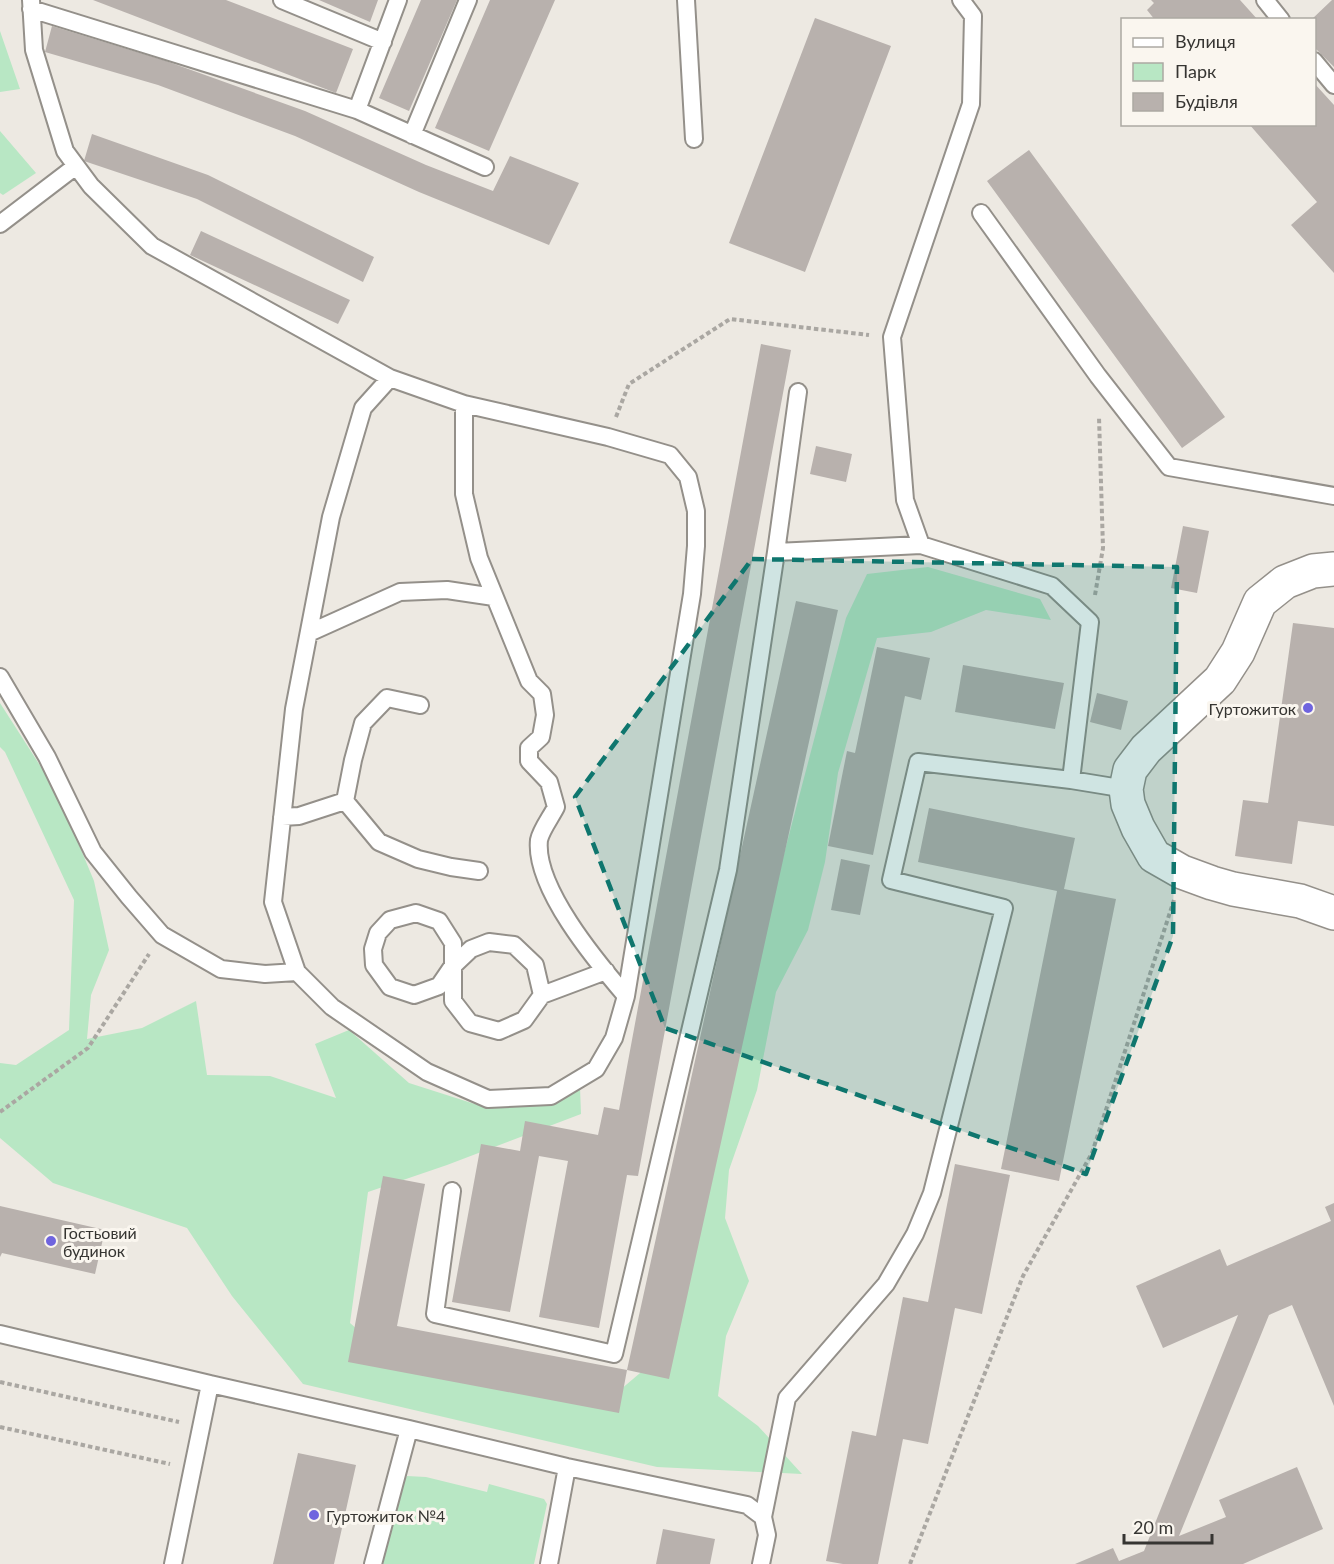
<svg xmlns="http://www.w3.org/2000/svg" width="1334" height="1564" font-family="Lato,sans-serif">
  <rect width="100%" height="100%" fill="#ede9e2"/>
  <!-- green -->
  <path fill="#b8e7c4" d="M0,31L20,89L0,92Z
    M0,131L36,173L3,195L0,193Z
    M928,567L1040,599L1051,620L986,610L931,632L877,638L838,773L825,862L808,930L776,992L757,1090L729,1170L725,1218L749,1281L726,1336L718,1396L758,1426L802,1474L657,1467L303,1384L232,1296L187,1228L53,1183L0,1138V1063L16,1065L69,1030L74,900L5,752L0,747V703L57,792L94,881L109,950L91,995L87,1039L142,1028L196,1001L207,1075L270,1076L336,1098L315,1044L349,1030L409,1083L481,1106L580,1087L581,1114L447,1165L368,1192L350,1323L405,1371L600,1407L666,1351L737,1033L846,618L867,574Z
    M407,1476L426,1477L487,1492L489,1484L544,1499L547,1504L534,1564H383L401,1487Z"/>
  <!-- building -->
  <path fill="#b8b1ad" d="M93,0H226L353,49L336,93Z
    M319,0H378L370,22Z
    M421,0H457L409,111L379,98Z
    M490,0H555L489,151L435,128Z
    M1151,0H1240L1258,20H1155L1147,10L1154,3Z
    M1332,0H1334V67L1314,47V20H1311Z
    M815,18L891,46L805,272L729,243Z
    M52,26L166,61L305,111L426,165L493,191L510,156L579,183L549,245L419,192L295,136L158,85L45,52Z
    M1314,83L1334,105V273L1291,225L1317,202L1249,124H1314Z
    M92,134L208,175L374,257L363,282L197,199L84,161Z
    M1029,150L1225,417L1182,448L987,181Z
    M201,231L350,300L338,324L190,255Z
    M761,344L791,350L638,1176L627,1175L599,1328L539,1317L568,1161L539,1156L510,1312L452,1302L481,1144L520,1151L525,1121L598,1135L604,1107L619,1110Z
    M816,446L852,454L846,482L810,474Z
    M1183,526L1209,531L1197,593L1171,588Z
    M796,601L838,610L669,1379L627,1370L619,1413L348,1362L383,1176L425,1184L397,1326L627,1370Z
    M1293,623L1334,628V826L1298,821L1292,864L1235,856L1243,800L1268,803Z
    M877,647L930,658L921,700L905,696L873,855L828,846L847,751L855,753Z
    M963,665L1064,683L1055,729L955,712Z
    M1097,693L1128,701L1121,730L1090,722Z
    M929,808L1075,838L1064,889L1116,899L1059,1181L1001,1169L1057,891L918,862Z
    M841,859L870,865L860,915L831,910Z
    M955,1164L1010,1175L982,1314L955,1308L928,1444L903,1439L878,1564H843L826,1561L852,1431L876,1436L903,1297L928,1302Z
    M1334,1203V1406L1292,1305L1269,1315L1179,1536L1226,1517L1219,1500L1297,1467L1323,1529L1243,1564H1075L1113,1548L1119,1561L1144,1551L1238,1315L1163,1348L1136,1286L1220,1249L1227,1266L1331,1221L1325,1207Z
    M0,1206L105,1230L95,1274L2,1253L0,1257Z
    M298,1453L356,1465L334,1564H273Z
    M663,1529L715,1539L710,1564H656Z"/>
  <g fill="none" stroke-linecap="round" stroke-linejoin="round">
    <defs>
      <path id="lane" d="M31,0L34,50L65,151L91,186L152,246L390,378
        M282,0L383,42
        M686,0L694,139
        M961,0L973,16L971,104L892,337L905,500L921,545L1052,586L1090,622L1071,780
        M1265,0L1281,20
        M31,9L357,110L398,0
        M1314,61L1334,85
        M357,110L485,167
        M412,135L468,0
        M981,213L1098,376L1169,467L1334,496
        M0,224L76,166
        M390,378L464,404V494L479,558L529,681L542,694L545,715L541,737L529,748V761L549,782L556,807C551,817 541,830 539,840C534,887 596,961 626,996L614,1038L596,1069L551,1096L488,1099L427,1072L332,1007L297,972L273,902L294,709L331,517L363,408Z
        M464,404L608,437L670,455L688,477L696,511V546L692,594L626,996
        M776,552L921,545
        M309,633L400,592L447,590L494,597
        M0,677L47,757L93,852L129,897L162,935L221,969L265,974L297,972
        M420,705L387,698L363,723L353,760L345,801L379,842L418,859L451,867L479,871
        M282,817L299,816L345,801
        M452,967L439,986L414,995L390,987L374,965L373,949L378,933L390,920L416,913L439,921L453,943V1001L470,1023L499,1031L524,1020L542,995L535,965L514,945L489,942L471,949L452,967
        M542,995L606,971
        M452,1191L435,1314L614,1354L728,870L776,552L798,392
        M0,1334L210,1384
        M763,1517L787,1398L886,1284L915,1234L932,1193L1004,908L891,880L918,762L1071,780L1126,789
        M173,1564L210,1384L409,1429L567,1467L747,1505L763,1517L767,1535L761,1564
        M373,1564L409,1429
        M549,1564L567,1467"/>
      <path id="street" d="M1334,569L1313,571L1285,582L1260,602L1238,652L1220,680L1146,749L1130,770L1126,789L1128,804L1138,828L1154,856L1182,872L1212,883L1233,889L1300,901L1334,913"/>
    </defs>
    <!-- lane casing -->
    <use href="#lane" stroke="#94908a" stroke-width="20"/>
    <!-- street casing -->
    <use href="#street" stroke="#94908a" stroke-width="36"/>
    <!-- path -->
    <path stroke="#aaa7a2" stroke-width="4" stroke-dasharray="4.5 3" stroke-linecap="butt" d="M616,417L629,384L730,319L869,335
      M1095,595L1103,548L1099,417
      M0,1112L88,1048L149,954
      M0,1382L179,1422
      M0,1427L170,1464
      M910,1564L1023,1276L1092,1153L1174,900"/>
    <!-- lane -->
    <use href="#lane" stroke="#fff" stroke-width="16"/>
    <!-- street -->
    <use href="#street" stroke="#fff" stroke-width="33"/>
  </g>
  <!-- marked area -->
  <path fill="#0f766e" fill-opacity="0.2" stroke="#0f766e" stroke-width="4.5" stroke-dasharray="12 8" stroke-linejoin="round" d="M752,559L1177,567L1173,936L1086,1174L665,1028L575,797Z"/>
  <!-- markers -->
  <g fill="#6f64de" stroke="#faf6ef" stroke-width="2">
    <circle cx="1308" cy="708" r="6"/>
    <circle cx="51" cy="1241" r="6"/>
    <circle cx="314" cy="1515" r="6"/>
  </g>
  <g text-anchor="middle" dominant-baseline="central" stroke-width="6" stroke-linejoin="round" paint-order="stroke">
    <!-- poi labels -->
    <g font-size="16" fill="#363532" stroke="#faf6ef" text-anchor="start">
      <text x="1296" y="708" text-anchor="end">Гуртожиток</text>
      <text x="63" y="1232">Гостьовий<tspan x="63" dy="18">будинок</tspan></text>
      <text x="326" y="1515">Гуртожиток №4</text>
    </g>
  </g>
  <!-- legend -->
  <rect x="1121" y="18" width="195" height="108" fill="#faf6ef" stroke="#aca9a3" stroke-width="1.5"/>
  <rect x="1133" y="38" width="30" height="9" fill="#ffffff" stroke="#aca9a3" stroke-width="1.5"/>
  <text x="1175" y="48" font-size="18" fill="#363532">Вулиця</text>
  <rect x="1133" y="63" width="30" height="18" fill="#b8e7c4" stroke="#aca9a3" stroke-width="1.5"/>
  <text x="1175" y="78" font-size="18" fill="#363532">Парк</text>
  <rect x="1133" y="93" width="30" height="18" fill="#b8b1ad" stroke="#aca9a3" stroke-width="1.5"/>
  <text x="1175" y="108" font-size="18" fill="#363532">Будівля</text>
  <!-- scale -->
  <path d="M1124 1534v9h88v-9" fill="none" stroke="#363532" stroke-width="3"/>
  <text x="1133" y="1534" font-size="18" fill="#363532" stroke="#faf6ef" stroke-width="4.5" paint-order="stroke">20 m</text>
</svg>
